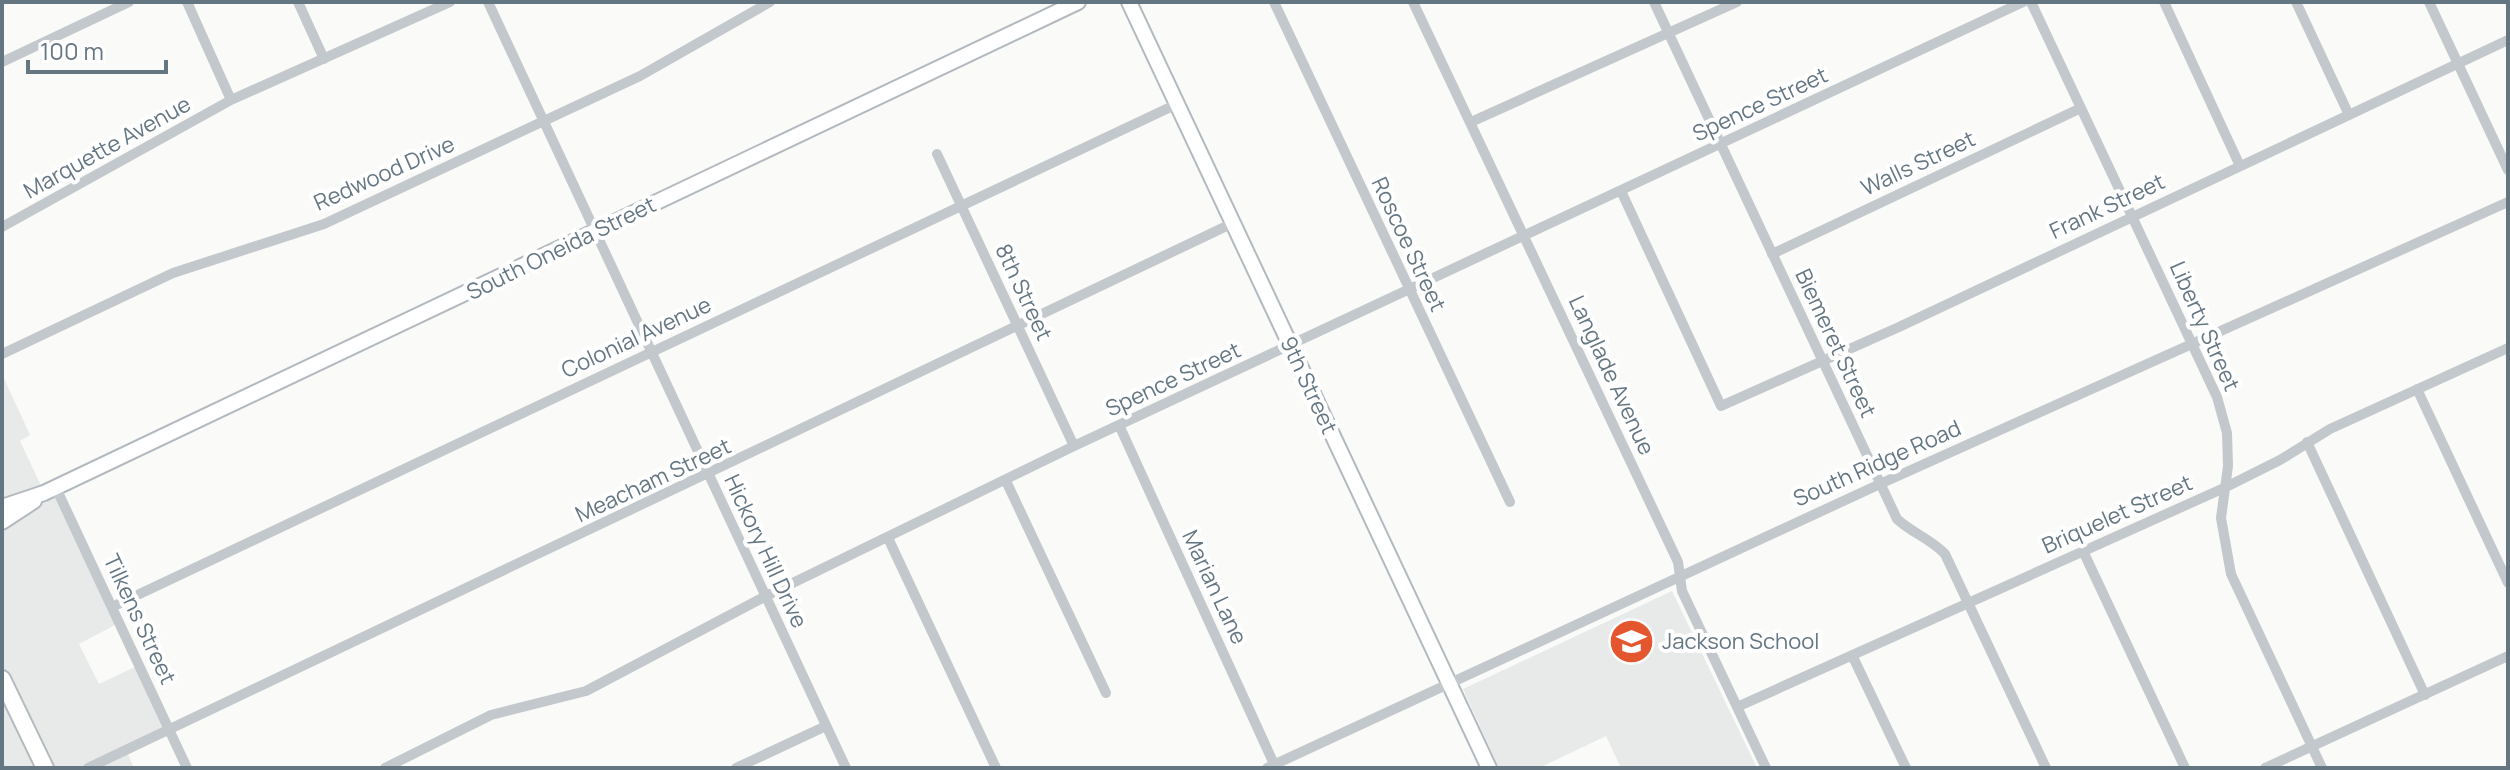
<svg xmlns="http://www.w3.org/2000/svg" width="2510" height="770" font-family="Manrope,sans-serif">
  <rect width="100%" height="100%" fill="#fafaf8"/>
  <!-- built -->
  <path fill="#e8e9e9" d="M2,374L30,435L20,441L44,492L56,488L119,623L79,644L99,684L139,665L169,730L126,750L134,768H2Z
    M1672,591L1757,768H1621L1606,736L1539,768H1499L1463,689Z"/>
  <g fill="none" stroke-linecap="round" stroke-linejoin="round">
    <defs>
      <path id="secondary" d="M1129,2L1489,768
        M2,507L44,493L1078,2
        M2,522L34,501"/>
      <path id="primary" d="M2,679L45,768"/>
    </defs>
    <!-- secondary casing -->
    <use href="#secondary" stroke="#b3babf" stroke-width="18"/>
    <!-- primary casing -->
    <use href="#primary" stroke="#b5babe" stroke-width="20"/>
    <!-- street -->
    <path stroke="#c3c8cc" stroke-width="10" d="M187,2L231,100
      M298,2L324,59
      M488,2L846,768
      M1274,2L1510,502
      M1413,2L1678,562L1682,591L1766,768
      M1654,2L1897,519C1912,533 1931,539 1945,554L2046,768
      M2031,2L2217,397L2227,433L2228,466L2221,518L2231,574L2322,768
      M2164,2L2240,166
      M2296,2L2349,115
      M2429,2L2508,170
      M2,62L129,2
      M1471,122L1737,2
      M937,154L1074,446
      M1621,191L1721,406L1899,327L2508,40
      M2,227L231,100L450,2
      M1772,254L2081,108
      M2,354L173,273L324,224L640,76L770,2
      M2417,389L2508,583
      M1119,425L1274,764
      M2307,442L2425,695
      M1006,481L1106,693
      M56,488L187,768
      M888,538L996,768
      M2083,551L2185,768
      M112,607L1177,104
      M1852,655L1906,768
      M1737,707L2224,488L2280,460L2330,429L2508,348
      M88,768L1233,223
      M385,768L491,715L586,691L766,596L1074,446L2023,2
      M736,768L826,726
      M1267,768L1880,484L2508,202
      M2265,768L2508,656"/>
    <!-- secondary -->
    <use href="#secondary" stroke="#fff" stroke-width="14"/>
    <!-- primary -->
    <use href="#primary" stroke="#fff" stroke-width="16"/>
  </g>
  <!-- icons -->
  <defs>
    <symbol id="school-disc" viewBox="-11 -11 22 22"><circle r="9.5" fill="#e4572e" stroke="#fff"/><path d="M0-5L7-2L0 1L-7-2ZM-4 1L0 2.5L4 1V4Q0 6-4 4Z" fill="#fff"/></symbol>
  </defs>
  <g fill-rule="evenodd">
    <use href="#school-disc" x="1606" y="616" width="51" height="51"/>
  </g>
  <g text-anchor="middle" dominant-baseline="central" stroke-width="8" stroke-linejoin="round" paint-order="stroke">
    <!-- street labels -->
    <g font-size="22" fill="#657683" stroke="#fff">
      <text transform="translate(1760 104) rotate(-25)">Spence Street</text>
      <text transform="translate(107 147) rotate(-29)">Marquette Avenue</text>
      <text transform="translate(1918 163) rotate(-25)">Walls Street</text>
      <text transform="translate(384 173) rotate(-24)">Redwood Drive</text>
      <text transform="translate(2107 206) rotate(-25)">Frank Street</text>
      <text transform="translate(1409 244) rotate(65)">Roscoe Street</text>
      <text transform="translate(561 248) rotate(-26)">South Oneida Street</text>
      <text transform="translate(1024 292) rotate(65)">8th Street</text>
      <text transform="translate(2205 326) rotate(66)">Liberty Street</text>
      <text transform="translate(636 337) rotate(-25)">Colonial Avenue</text>
      <text transform="translate(1836 343) rotate(65)">Biemeret Street</text>
      <text transform="translate(1612 375) rotate(65)">Langlade Avenue</text>
      <text transform="translate(1173 379) rotate(-25)">Spence Street</text>
      <text transform="translate(1309 385) rotate(65)">9th Street</text>
      <text transform="translate(1877 463) rotate(-24)">South Ridge Road</text>
      <text transform="translate(653 480) rotate(-25)">Meacham Street</text>
      <text transform="translate(2117 514) rotate(-24)">Briquelet Street</text>
      <text transform="translate(766 551) rotate(65)">Hickory Hill Drive</text>
      <text transform="translate(1215 587) rotate(65)">Marian Lane</text>
      <text transform="translate(140 619) rotate(65)">Tilkens Street</text>
    </g>
    <!-- poi labels -->
    <g font-size="22" fill="#657683" stroke="#fff" text-anchor="start">
      <text x="1662" y="641">Jackson School</text>
    </g>
  </g>
  <!-- border -->
  <rect width="2510" height="770" fill="none" stroke="#657683" stroke-width="8"/>
  <!-- scale -->
  <path d="M28 60v12h138v-12" fill="none" stroke="#657683" stroke-width="4"/>
  <text x="40" y="60" font-size="24" fill="#657683" stroke="#ffffff" stroke-width="6" paint-order="stroke">100 m</text>
</svg>
